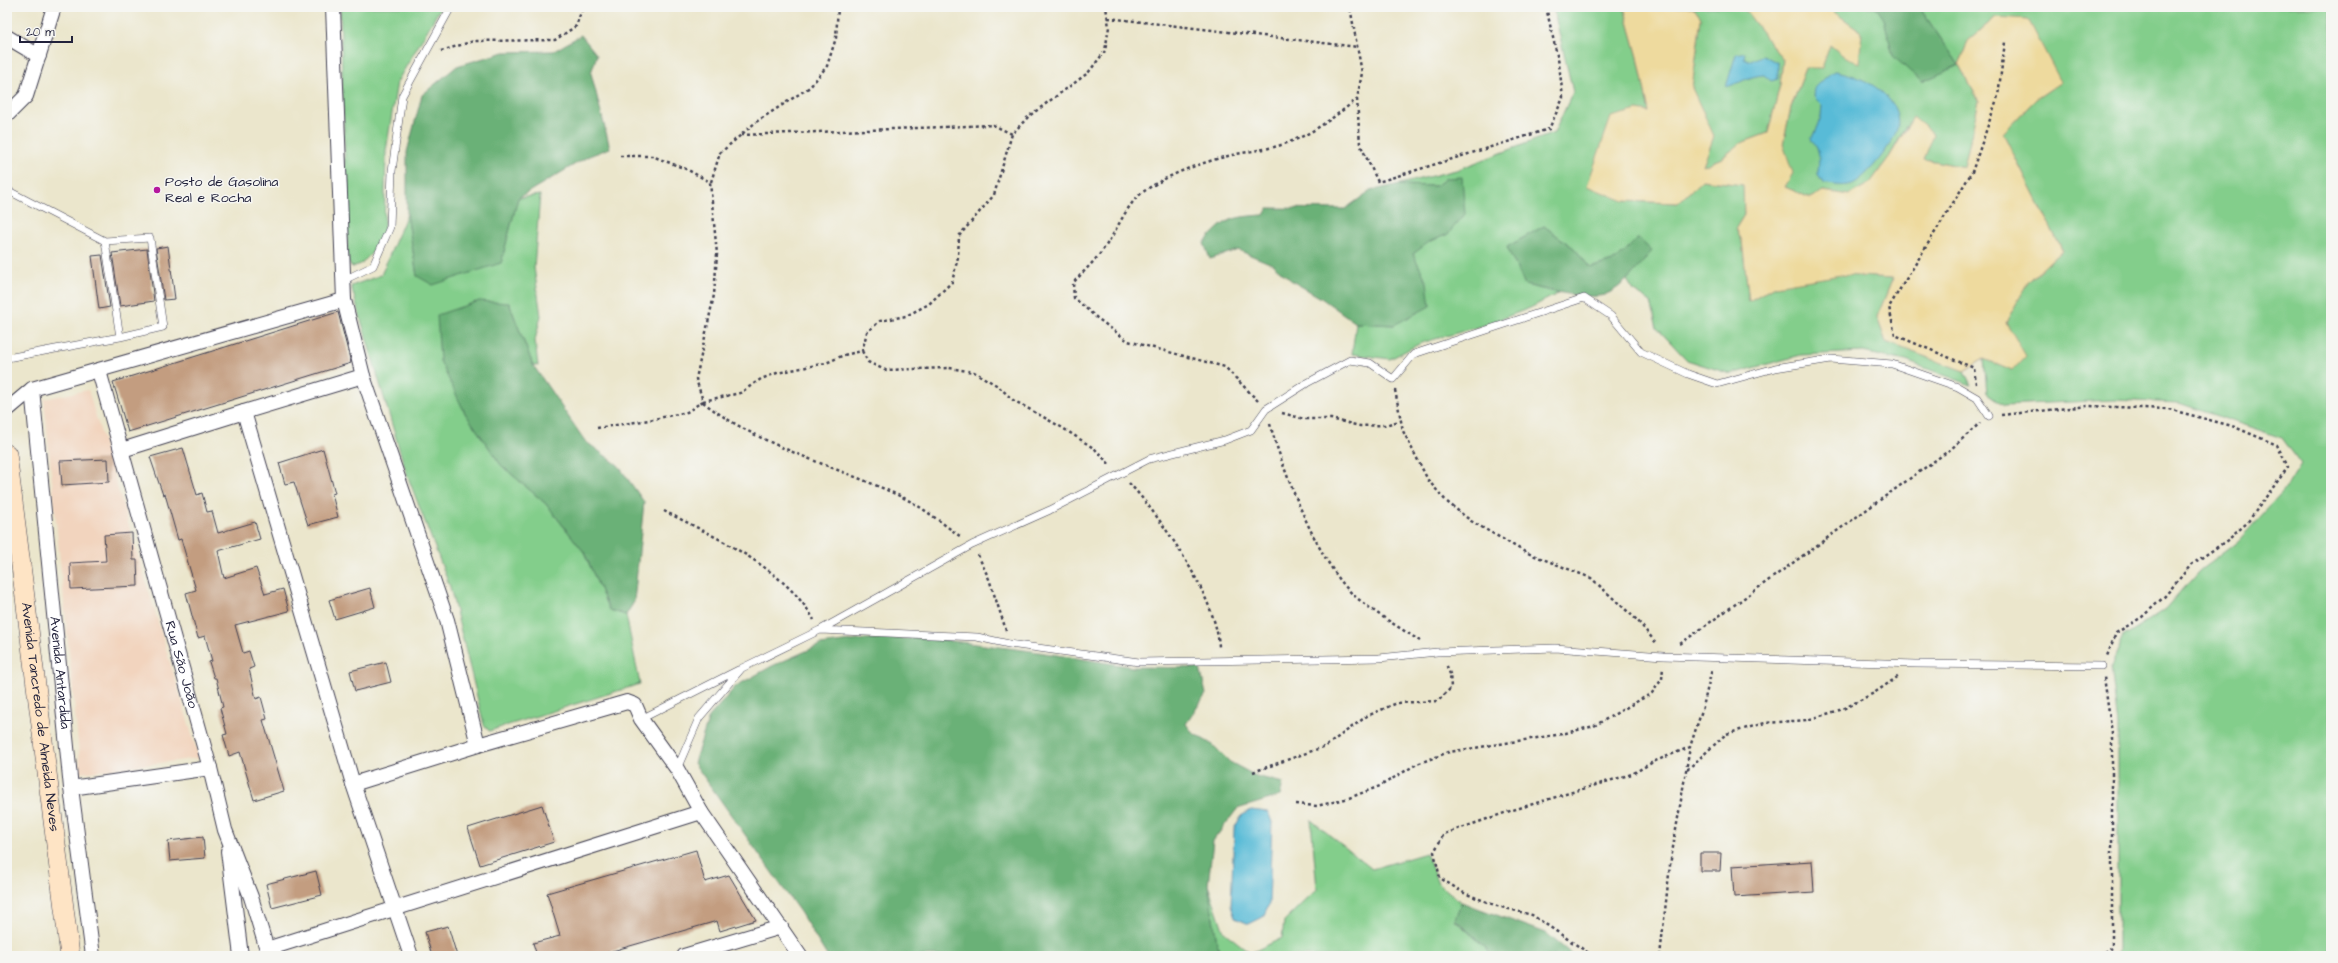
<svg xmlns="http://www.w3.org/2000/svg" width="2338" height="963" font-family="'Architects Daughter',sans-serif">
  <rect width="100%" height="100%" fill="#f6f6f2"/>
  <filter id="ink" filterUnits="userSpaceOnUse"><feTurbulence type="fractalNoise" baseFrequency=".025" numOctaves="2"/><feDisplacementMap in="SourceGraphic" scale="8" xChannelSelector="R" yChannelSelector="G"/><feConvolveMatrix kernelMatrix="1 2 1 2 8 2 1 2 1" color-interpolation-filters="sRGB"/></filter>
  <filter id="wash" filterUnits="userSpaceOnUse"><feTurbulence type="fractalNoise" baseFrequency=".012" numOctaves="4" result="noise"/><feDisplacementMap in="SourceGraphic" scale="16" xChannelSelector="R" yChannelSelector="G"/><feGaussianBlur stdDeviation="0.9" result="paint"/><feColorMatrix in="noise" values="0 0 0 0 0 0 0 0 0 0 0 0 0 0 0 0 0 1.4 0 .05"/><feComposite in="paint" operator="in"/></filter>
  <g filter="url(#wash)">
    <rect width="100%" height="100%" fill="#ebe6cc"/>
    <!-- built -->
    <path fill="#f2d4be" d="M88,390L199,758L81,773L44,399Z"/>
    <!-- green -->
    <path fill="#83ce8b" stroke="#527863" d="M340,7H441L397,82L386,151L384,231L373,252L361,264L352,267L348,262Z
      M1553,7H1624L1638,57L1649,112L1624,201L1678,203L1702,180L1744,185V215L1736,228L1742,241L1749,301L1775,286L1831,274L1893,278L1877,317L1886,342L1964,371L1971,385L1906,361L1863,352L1801,355L1731,374L1687,360L1657,328L1651,302L1634,291L1627,280L1651,251L1638,238L1616,260L1590,268L1575,249L1544,226L1507,247L1525,285L1559,293L1530,308L1482,326L1421,343L1390,359L1352,354L1356,323L1394,325L1427,282L1413,254L1428,242L1448,234L1446,178L1436,186L1396,185L1456,170L1554,133L1573,92Z
      M1693,7H1743L1783,60L1780,85L1768,133L1741,143L1722,158L1703,166L1692,88L1701,18Z
      M1827,7H1876L1884,18L1893,56L1959,65L1919,7H2331V956H2115L2118,951V725L2111,666L2124,636L2165,610L2199,571L2238,541L2284,491L2301,464L2282,438L2179,403L2114,400L2004,405L1987,393L1984,359L2012,371L2006,322L2026,284L2062,250L2003,133L2036,99L2061,82L1996,17L1968,41L1959,65L1979,101L1964,167L1924,159L1906,126L1890,156L1870,183L1849,195L1823,191L1810,198L1785,187L1783,144L1791,107L1806,68L1830,45L1846,58L1862,32Z
      M540,195L534,267L541,316L535,340L538,366L533,365L509,303L465,413L501,465L546,504L584,552L609,610L626,615L640,684L489,731L484,725L450,587L406,472L351,286L381,275L407,214L417,276L501,263L518,198Z
      M1311,820L1372,869L1426,853L1438,883L1461,902L1455,920L1485,947L1492,956H1224L1217,944L1208,885L1224,932L1251,953L1282,938L1284,921L1317,889Z"/>
    <!-- forest -->
    <path fill="#6ab177" stroke="#466a59" d="M1876,7H1919L1959,65L1922,82L1893,56L1884,19Z
      M581,35L597,55L591,73L610,148L589,156L518,198L501,263L433,285L417,276L407,214V152L422,95L457,66L504,52L554,51Z
      M1462,177L1465,214L1448,234L1429,242L1413,254L1427,282L1430,306L1394,325L1356,323L1321,298L1292,281L1272,264L1238,250L1210,259L1204,243C1225,218 1232,217 1264,215L1268,208L1345,209L1370,191L1396,185L1436,186L1446,178Z
      M1544,226L1575,249L1590,268L1616,260L1638,238L1652,251C1639,266 1624,288 1604,295C1586,300 1543,289 1525,285L1507,247Z
      M479,301L509,303L533,365L585,441L618,465L644,502L634,602L626,615L609,610L584,552L546,504L501,465L465,413L440,361L437,315Z
      M928,638L1032,651L1133,667L1200,668L1206,694L1186,724L1193,733L1213,745L1230,762L1256,776L1283,783L1280,796L1237,809L1213,841L1208,885L1217,944L1224,956H827L800,912L694,763L709,717L736,686L772,666L820,645L866,639Z
      M1461,902L1546,933L1574,956H1492L1485,947L1455,919Z"/>
    <!-- sand -->
    <path fill="#eeda9e" stroke="#887e6c" d="M1624,7H1693L1701,18L1692,88L1714,136L1703,166L1722,158L1741,143L1768,133L1780,85L1783,60L1743,7H1827L1862,32L1859,63L1846,58L1830,45L1822,68H1806L1791,107L1783,144L1793,173L1785,187L1810,198L1823,191L1849,195L1870,183L1890,156L1913,117L1934,134L1924,159L1964,167L1979,101L1959,65L1968,41L1996,17L2028,19L2061,82L2036,99L2003,133L2062,250L2029,281L2006,322L2026,356L2012,371L1984,359L1964,371L1886,342L1877,317L1893,278L1841,275L1775,286L1749,301L1742,241L1736,228L1744,215L1743,185L1702,180L1678,203L1624,201L1587,186L1611,117L1637,110L1649,112L1638,57Z"/>
    <!-- water -->
    <path fill="#59bbd7" stroke="#3e6e89" d="M1745,52L1744,58L1751,61L1763,55L1778,63V79L1771,81L1764,75C1748,76 1741,83 1726,87L1736,54Z
      M1834,71C1860,74 1898,94 1898,123C1898,139 1869,174 1856,182C1847,188 1834,185 1823,183L1818,175C1818,158 1823,154 1811,140L1821,117L1822,105L1814,97L1815,88L1827,76Z
      M1251,810L1268,812L1272,822L1269,904L1263,917L1249,924L1235,918L1231,906L1234,829L1241,816Z"/>
    <g id="blocks">
      <!-- building -->
      <path fill="#c39d80" d="M168,246L175,299L164,300L156,248Z
        M147,249L154,301L120,306L112,253Z
        M102,255L110,307L99,309L92,256Z
        M338,312L351,363L128,432L113,382Z
        M183,448L197,495L202,493L207,512L212,511L218,533L255,522L260,539L218,551L224,578L256,568L265,594L283,589L289,611L235,625L243,653L249,651L254,667L249,669L256,699L261,697L267,719L263,720L284,791L254,800L240,752L229,756L223,735L227,734L220,708L223,707L216,678H214L209,662L212,661L205,636L198,638L186,593L196,590L181,539L178,540L165,494L163,495L150,457Z
        M323,449L335,493L332,494L338,517L308,525L294,482L285,484L279,463Z
        M108,459L109,482L62,485L60,461Z
        M132,533L133,560H137L138,586L71,589L70,563L106,561L104,535Z
        M370,588L375,607L335,619L329,600Z
        M386,662L391,682L355,691L350,671Z
        M542,805L554,842L480,865L468,828Z
        M203,837L205,858L170,861L168,841Z
        M696,850L705,882L729,875L756,920L720,931L717,921L595,956H537L533,943L560,936L547,893Z
        M1700,853H1721L1720,871H1700Z
        M1812,861L1814,892L1734,897L1732,866Z
        M316,871L322,895L272,908L266,884Z
        M448,926L457,956H432L425,932Z"/>
    </g>
  </g>
  <g filter="url(#ink)">
    <use href="#blocks" fill-opacity="0" stroke="#403f51" stroke-width="1"/>
    <g fill="none" stroke-linecap="round" stroke-linejoin="round">
      <defs>
        <path id="lane" d="M7,190L105,241L120,337L7,358
          M105,241L150,238L163,327L120,337
          M342,281L373,266L390,227L392,171L402,96L451,7
          M820,630L972,545L1050,510L1149,459L1225,440L1251,430L1266,409L1307,383L1350,360L1370,363L1393,379L1414,354L1584,298L1611,316L1641,352L1688,374L1717,384L1775,368L1831,359L1892,364L1958,387L1977,398L1989,416
          M641,719L738,670
          M677,769L699,718L742,668L820,630L977,637L1009,644L1139,662L1379,658L1437,652L1555,648L1663,656L1916,664L2102,666"/>
        <g id="street">
          <path d="M333,7L344,300L363,376L447,620L478,745L627,702L635,705L641,719L677,769L701,812"/>
          <path d="M7,37L39,56"/>
          <path d="M7,115L26,96L54,7"/>
          <path id="s1" d="M99,371L210,768L225,830L251,897L269,956"/>
          <path id="s2" d="M32,389L71,788L93,956"/>
          <path d="M7,410L32,389L344,300"/>
          <path d="M244,412L363,376"/>
          <path d="M122,450L244,412L353,784L411,956"/>
          <path d="M353,784L478,745"/>
          <path d="M71,788L210,768"/>
          <path d="M228,851L241,956"/>
          <path d="M267,949L701,812L800,956"/>
          <path d="M684,956L781,927"/>
        </g>
        <g id="secondary">
          <path id="s3" d="M7,454L70,956"/>
        </g>
      </defs>
      <!-- lane casing -->
      <use href="#lane" stroke="#403f51" stroke-width="8"/>
      <!-- street casing -->
      <use href="#street" stroke="#403f51" stroke-width="16"/>
      <!-- secondary casing -->
      <use href="#secondary" stroke="#403f51" stroke-width="20"/>
      <!-- path -->
      <path stroke="#403f51" stroke-width="2.5" stroke-dasharray="3 3" stroke-linecap="butt" d="M1108,18L1358,47
        M441,51L474,41L555,40L576,26L583,7
        M1357,99L1360,144L1378,182L1549,129L1563,98L1559,64L1546,7
        M741,135L993,125L1012,134
        M711,182L720,153L756,122L810,87L827,66L836,38L838,7
        M862,351L868,362L885,370L949,368L974,372L998,386L1013,400L1061,427L1095,449L1111,466
        M1976,384L1974,368L1895,335L1889,307L1972,172L1998,96L2005,42
        M1395,390L1403,431L1428,480L1447,502L1471,521L1525,552L1591,578L1637,620L1657,644
        M703,401L740,393L761,379L777,373L826,363L844,355L862,351L867,332L880,321L906,316L929,304L952,282L958,257L959,236L994,195L1012,134L1029,116L1088,73L1105,51L1109,27L1106,7
        M1258,401L1225,367L1128,341L1097,318L1074,298L1073,283C1085,270 1098,258 1107,244C1118,228 1127,204 1143,192C1168,174 1203,162 1232,155C1246,152 1260,150 1274,147C1306,139 1332,119 1357,99L1362,73L1350,7
        M703,402C761,448 838,466 904,498C924,508 943,524 961,537
        M1282,413L1304,419H1331L1360,426L1385,425L1399,421
        M2001,415L2088,406L2168,409L2232,426L2277,445L2288,467L2247,523L2229,539L2191,565L2165,596L2142,617L2116,633L2107,656
        M1270,424C1283,471 1320,568 1357,598C1376,614 1399,627 1420,641
        M597,428L649,420L687,412L703,401L696,379L714,295L717,254L710,182L686,169L652,156H618
        M1129,483C1161,517 1219,601 1219,649
        M664,511C714,536 786,569 814,620
        M978,555L989,579L1007,633
        M1680,644L1951,449L1980,423
        M1687,770L1726,734L1765,723L1807,720L1843,709L1874,693L1899,676
        M1253,772L1326,746L1367,716L1397,703L1438,701L1451,688L1450,674L1446,664
        M1296,804L1317,806L1349,798L1380,786L1417,764L1449,752L1562,734L1594,726L1652,693L1662,679L1663,667
        M1593,956L1532,915L1497,906L1464,893L1440,878L1434,852L1444,834L1513,810L1632,774L1653,762L1690,747L1703,707L1712,669
        M1660,956L1670,865L1690,747
        M2100,956L2112,947V733L2104,677"/>
      <!-- lane -->
      <use href="#lane" stroke="#fff" stroke-width="7"/>
      <!-- street -->
      <use href="#street" stroke="#fff" stroke-width="14"/>
      <!-- secondary -->
      <use href="#secondary" stroke="#fee4c5" stroke-width="19"/>
    </g>
  </g>
  <!-- markers -->
  <circle fill="#b5179e" stroke="#f6f6f2" stroke-width="1.5" cx="157" cy="190" r="4"/>
  <g text-anchor="middle" dominant-baseline="central" stroke-width="3" stroke-linejoin="round" paint-order="stroke">
    <!-- poi labels -->
    <g font-size="14" fill="#22223b" stroke="#f6f6f2" text-anchor="start">
      <text x="165" y="182">Posto de Gasolina<tspan x="165" dy="16">Real e Rocha</tspan></text>
    </g>
    <!-- street labels -->
    <g font-size="14" fill="#22223b" stroke="#f6f6f2">
      <text stroke="none"><textPath href="#s1" startOffset="305">Rua São João</textPath></text>
      <text stroke="none"><textPath href="#s2" startOffset="285">Avenida Antardida</textPath></text>
      <text stroke="none"><textPath href="#s3" startOffset="265">Avenida Tancredo de Almeida Neves</textPath></text>
    </g>
  </g>
  <!-- margin -->
  <rect width="2338" height="963" fill="none" stroke="#f6f6f2" stroke-width="24"/>
  <!-- scale -->
  <path d="M20 36v6h52v-6" fill="none" stroke="#22223b" stroke-width="2"/>
  <text x="26" y="36" font-size="12" fill="#22223b" stroke="#f6f6f2" stroke-width="3" paint-order="stroke">20 m</text>
</svg>
